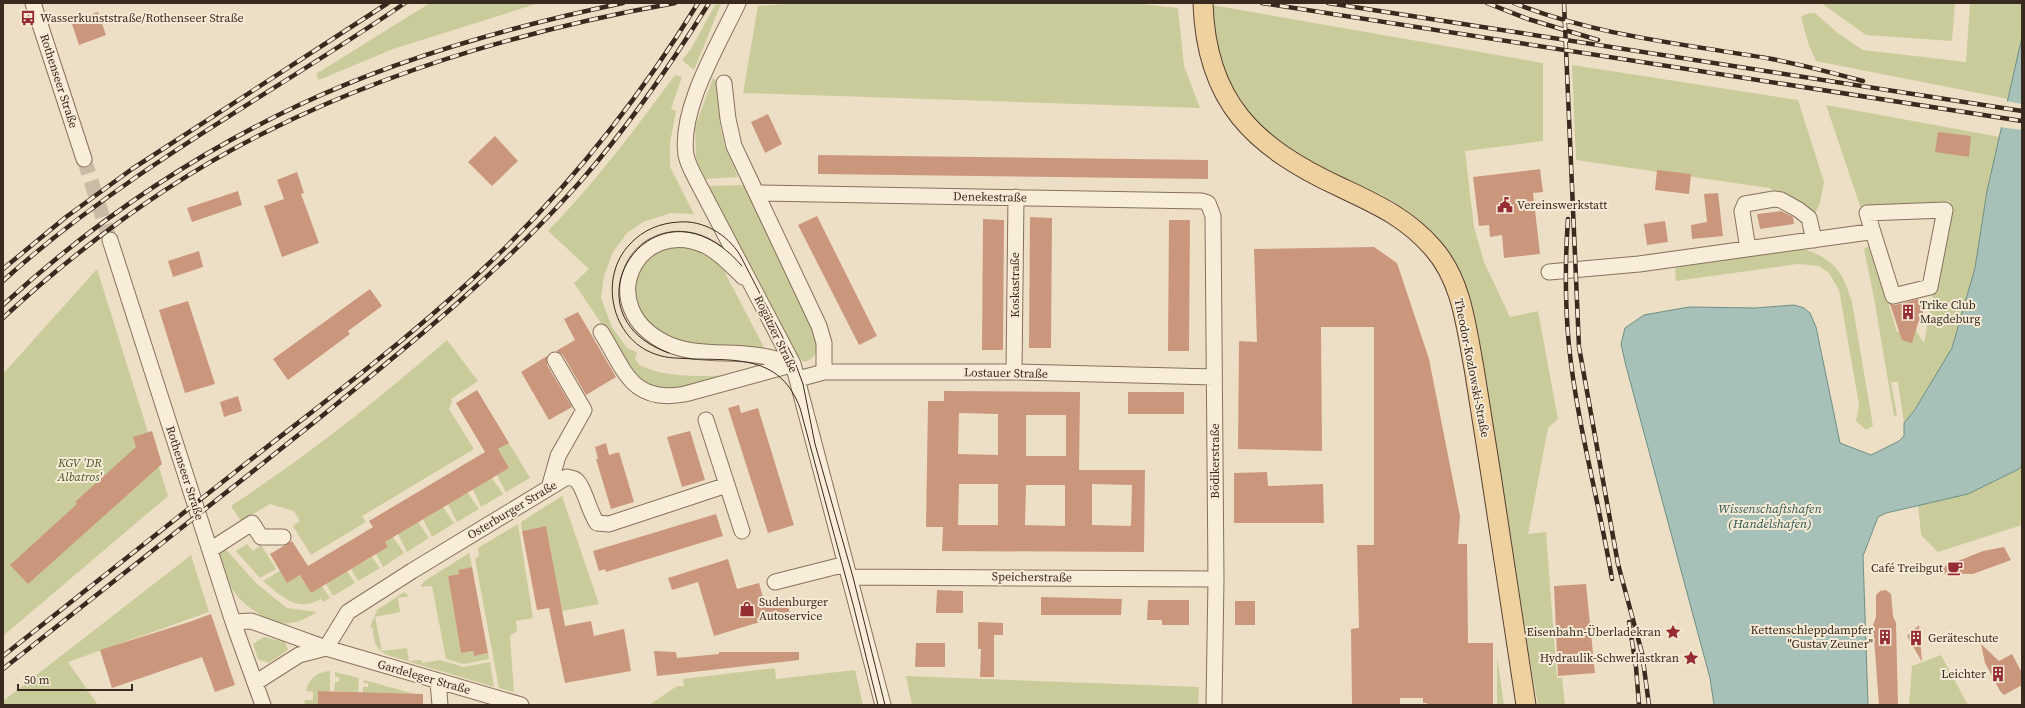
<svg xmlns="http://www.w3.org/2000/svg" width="2025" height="708" font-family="'Source Serif 4',serif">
  <rect width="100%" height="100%" fill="#eddfc6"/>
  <!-- green -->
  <path fill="#c9cc9a" d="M430,3H539L393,49L319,80L316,74Z
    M798,3H1132L1178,8L1184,66L1200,108L743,93L758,6Z
    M1821,3H1955L1952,41L1866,35Z
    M1970,3H2022V37L2008,99L1816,61L1809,46L1801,17L1806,14L1815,13L1839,34L1863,50L1966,62Z
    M721,4L694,70L682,60L691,49L715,5Z
    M1212,5L1543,63V141L1465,151L1474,227L1484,262L1510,317L1538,311L1558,419L1548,428L1528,534L1546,532L1557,678H1562L1565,705H1538L1522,616L1473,310C1464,277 1445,243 1419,220C1397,200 1367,188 1340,176C1325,169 1310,163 1296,154C1259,132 1231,94 1218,53C1213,38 1213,21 1212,5Z
    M1572,65L1798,100L1824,182L1820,203L1815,214L1803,206L1769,188L1576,160Z
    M675,75L682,77L671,109L676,111L670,143V167L694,214L671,213L643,222L627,233L613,252L604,276L601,298L612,327L627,348L637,352L635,359C637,362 640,366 644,367C664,377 705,377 727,375L728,378L663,392L643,385L574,283L589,269L548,231C595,183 635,129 675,75Z
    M713,78L716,80L720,125L725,146L738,177L705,179L696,159L695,127Z
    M1826,105L2000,137L1987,191L1975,268L1952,348L1914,411L1904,423L1898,382H1891L1897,415L1894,416L1874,298L1864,249L1871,245L1897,332L1915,329L1924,343L1950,201L1861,209Z
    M745,185L814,329C817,342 821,358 804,362L798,357L709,186Z
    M672,247H695L720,263L766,351C729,347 643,349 637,301C636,295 633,285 635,280C643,262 653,252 672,247Z
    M1802,248C1834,260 1842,269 1852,302L1873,426L1866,430L1856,421L1859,405L1839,290L1829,273L1819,266L1797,264L1676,281L1675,269L1686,261Z
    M97,269L168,496L3,636V374Z
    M447,340L478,381L451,399L452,401L449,409L474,449L362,516L366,522L311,555L293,526L300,521L294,511L270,504L241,521L231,506C307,456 378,400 447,340Z
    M509,443L530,478L506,492L497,475L509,468L498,449Z
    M2022,465V525L1938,552L1921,535L1918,504L1968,494L2019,469Z
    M492,478L503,494L481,507L473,489Z
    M467,492L479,509L457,522L448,504Z
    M562,496L599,604L562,611L546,526L522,531L521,522Z
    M443,507L454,523L432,537L423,519Z
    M418,522L429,538L407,552L398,534Z
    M518,524L533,618L516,621L517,631L510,636L514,692L499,688L475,559L479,556L478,548Z
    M393,537L404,553L383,567L376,554L388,547L385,542Z
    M247,544L253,551L261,545L276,569L260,578L236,551Z
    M223,546L257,584L287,608L317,612C306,619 293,625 280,623C263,620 236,600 230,585C225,574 222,561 218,550Z
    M469,553L472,567L459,570V574L448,576L461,653L473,651L474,656L488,653L489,659L464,664L446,659L432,586L421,587L423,582Z
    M191,555L209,612L68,662L98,705H3V701Z
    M372,557L380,568L358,581L351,569Z
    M280,571L287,583L300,575L311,593L322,586L330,598L323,602L321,599C297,613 281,596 263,581Z
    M347,571L355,583L333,596L326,584Z
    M404,592L409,596L398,598L400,612L375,617L382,651L407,648L409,661L421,660L422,663L440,660L464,667L490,662L494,687L390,656C376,650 373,642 373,628L370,627L377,610Z
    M264,637L285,642L288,650L269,663L258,659L253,644Z
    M1941,655L1968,705H1909L1912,666Z
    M1497,656L1504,705H1497Z
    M775,668L776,679L855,670L863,705H649L677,686H684L683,679Z
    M330,671V691H318V705H304L305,700H313V692L306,691C309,678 317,672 330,671Z
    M335,672L359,678L358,692L334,691L335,682H339V677H335Z
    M906,676L1199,687L1198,705H912Z
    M364,680L415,694L363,693V687H368V683H363Z"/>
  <!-- water -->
  <path fill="#a7c1b8" stroke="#6e8f85" d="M2022,37V465L2019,469L1968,494L1886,513L1878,517L1863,556L1868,705H1714L1710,678L1626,366L1621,344L1625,328L1644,315L1689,307L1755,308L1794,305L1804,308L1810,313L1816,327L1840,443L1871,455L1899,441L1904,436V423L1914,411L1952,348L1975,268L1987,191Z"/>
  <!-- pier -->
  <path fill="#eddfc6" d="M2006,101L2022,104V130L2000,127Z"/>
  <!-- building -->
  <path fill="#cb977c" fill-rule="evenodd" d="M98,12L106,35L79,45L71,21Z
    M768,114L782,144L765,153L751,122Z
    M1938,132L1971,136L1969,157L1935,152Z
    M495,136L518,161L492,186L468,162Z
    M818,155L1208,160V179L818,174Z
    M1540,169L1543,192L1533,193L1540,254L1504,258L1502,235L1490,237L1489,225L1479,226L1473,177Z
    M1657,170L1691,174L1689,194L1655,190Z
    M297,172L304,193L301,194L319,243L282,257L264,206L284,199L277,180Z
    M238,191L242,205L192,222L187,208Z
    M1718,193L1723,236L1692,239L1691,225L1707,222L1704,194Z
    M1781,211L1793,217L1794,224L1760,229L1757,214Z
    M817,216L877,336L859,345L798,225Z
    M1030,217L1052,218L1051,348H1029Z
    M983,219L1004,220L1003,350H982Z
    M1169,220H1190L1189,351H1168Z
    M1665,221L1668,242L1647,245L1644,224Z
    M1374,247L1397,263L1429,359L1460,516L1458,544H1467L1468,643H1493V705H1427V703H1423V698H1400V705H1352L1351,629L1359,628L1357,545H1374V327H1321L1322,451L1238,449L1239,341L1257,342L1254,249Z
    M199,251L203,267L173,277L168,261Z
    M370,289L382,306L348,331L350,334L288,380L273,359Z
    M1918,299L1926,320L1918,323L1912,343L1902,340L1890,304L1895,305Z
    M188,301L215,384L185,393L159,310Z
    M578,312L616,377L586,395L563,355L556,351L575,340L564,319Z
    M547,356V365L572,407L549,420L521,372Z
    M477,390L509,443L498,449L509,468L385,542L388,547L311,593L300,575L287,583L270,554L292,541L308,566L373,527L369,521L485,452L456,403Z
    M944,391L1080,392L1079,470H1145L1144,552L942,551L943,527H926L928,401H944ZM959,413L998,414V455L958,454ZM1026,415H1066V456H1026ZM959,484H998V525H958ZM1092,484L1132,485L1131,526L1092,525ZM1026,485H1065V526L1025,525Z
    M1128,392H1184V414H1128Z
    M238,396L242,411L224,417L220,402Z
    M739,405L741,413L758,408L794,525L768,533L728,408Z
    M152,431L162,464L28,584L10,565L77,504L75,502L136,447L133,437Z
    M690,431L705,480L682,487L667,437Z
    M606,443L609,455L619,452L634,502L611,509L596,459H598L595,447Z
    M1267,472L1268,486L1323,484L1324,523H1234V473Z
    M716,514L723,536L606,572L605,569L599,571L593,551Z
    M546,526L565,626L591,621L594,636L624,629L631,671L565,683L549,608L537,610L522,531Z
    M2004,547L2011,560L1973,574L1928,573L1983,551Z
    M728,559L737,589L759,583L765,604L785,598L790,613L714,636L698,582L672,590L668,578Z
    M472,567L488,653L474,656L473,651L461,653L448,576L459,574L458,570Z
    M1586,584L1595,673L1558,676L1554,586Z
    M937,590L963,591V613H936Z
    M1886,590L1891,594L1893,616L1896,623L1898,705H1879L1873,625L1876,617V595L1880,591Z
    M1041,597L1122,599L1121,615H1041Z
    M1148,600H1189V625H1162V620H1147Z
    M1235,601H1255V625H1235Z
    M211,614L235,685L215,692L202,657L112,688L100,650L189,622Z
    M978,622L1003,623V635H994V677H980L981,649H978Z
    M1919,625L1922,662L1907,636Z
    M916,643H945V667H915Z
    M1981,644L1999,661L2012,654L2022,673V685L2004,695L2000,691L1985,663Z
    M654,651L676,652L677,658L719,654V652H799V660L657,676Z
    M318,691L423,694V705H318Z"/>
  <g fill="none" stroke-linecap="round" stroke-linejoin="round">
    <!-- minor-tunnel -->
    <path stroke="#c9bba5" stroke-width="15" stroke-dasharray="15 8" stroke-linecap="butt" d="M84,159L110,240"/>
    <defs>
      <path id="minor" d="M33,3L84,159
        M738,3C719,44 679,109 686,155C688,165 693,173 698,183L793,364L883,705
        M724,83L728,119L734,146L819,326L824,343V372
        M757,193L1202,201L1208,203L1213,216L1216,579L1214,705
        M1945,210L1930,287L1893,296L1867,213Z
        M110,240L233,622L263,705
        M1748,249L1742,211L1745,204L1774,199L1781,200L1799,210L1809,218L1814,240
        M1549,272L1639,264L1869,232
        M743,277C732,266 720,253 706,246C638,214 590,308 668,344C695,356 727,351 755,355C768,356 781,361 793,364
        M601,332C625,370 631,404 685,394L791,365
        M1014,372L1016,197
        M798,379L824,372H1014L1214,377
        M706,420L742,531
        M549,488L558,456L584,410L555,360
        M210,550L252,523L261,537H283
        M849,577L1216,579
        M775,582L846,564
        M233,622L251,621L326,648L521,705
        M326,648L348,612L412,571L567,477C570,478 574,478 576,480C584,486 589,512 597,523L609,524L727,485
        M438,682L440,705
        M255,683L299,655L326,648"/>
      <path id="major" d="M1203,3C1206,102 1254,147 1340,187C1376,204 1406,217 1433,248C1462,281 1466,326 1474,368C1480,404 1485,439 1491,475C1503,552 1514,628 1526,705"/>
    </defs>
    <!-- minor casing -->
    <use href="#minor" stroke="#88705c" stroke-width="17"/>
    <!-- major casing -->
    <use href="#major" stroke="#563f30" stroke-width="21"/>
    <!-- minor -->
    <use href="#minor" stroke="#f8edd9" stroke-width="15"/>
    <!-- major -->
    <use href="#major" stroke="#efd09f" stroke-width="19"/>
    <!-- tram -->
    <path stroke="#392a1f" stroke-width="1" d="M669,353C557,314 655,165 742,266
      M878,705L854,608L800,408C781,357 740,360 694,359C681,358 668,359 655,354C611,339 598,277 630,244C643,230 660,223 679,222C703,220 727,234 740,255L793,357L803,384L815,444L853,577L885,705"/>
    <defs>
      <path id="rail" d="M1262,3L2022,121
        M1328,3L2022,111
        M1487,3L1528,19L1598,40
        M1514,3C1597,36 1684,44 1772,59C1803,65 1833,73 1863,81
        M1564,3L1579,347L1618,564L1642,653L1649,705
        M1568,219C1565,261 1565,304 1569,346C1577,424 1599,501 1612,579
        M3,269L66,217L132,169L388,3
        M3,281C124,171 271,95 405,3
        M3,305C91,224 191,156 299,105C401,57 513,26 623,3
        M3,318C82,245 171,179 268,131C396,67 535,28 675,3
        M1629,622L1636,667L1639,705
        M3,656C85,591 166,526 249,461C337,392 428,324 508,245C581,172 644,91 698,3
        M3,669C104,589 206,509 307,428C402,351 498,275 580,182C628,127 670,66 709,3"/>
    </defs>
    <!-- rail casing -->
    <use href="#rail" stroke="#392a1f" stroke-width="4.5"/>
    <!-- rail -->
    <use href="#rail" stroke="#f5ead5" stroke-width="3" stroke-dasharray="9" stroke-linecap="butt"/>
  </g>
  <!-- icons -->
  <defs>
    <symbol id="bus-bare" viewBox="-9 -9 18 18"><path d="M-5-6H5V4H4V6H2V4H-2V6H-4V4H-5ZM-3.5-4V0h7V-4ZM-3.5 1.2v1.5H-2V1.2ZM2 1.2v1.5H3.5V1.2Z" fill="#962d35" stroke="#f5ead5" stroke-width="2.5" paint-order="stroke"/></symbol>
    <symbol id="civic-bare" viewBox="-9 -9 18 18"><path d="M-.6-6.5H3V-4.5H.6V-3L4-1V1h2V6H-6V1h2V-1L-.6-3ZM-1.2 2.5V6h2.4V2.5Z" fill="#962d35" stroke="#f5ead5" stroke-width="2.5" paint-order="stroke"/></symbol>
    <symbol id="building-bare" viewBox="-9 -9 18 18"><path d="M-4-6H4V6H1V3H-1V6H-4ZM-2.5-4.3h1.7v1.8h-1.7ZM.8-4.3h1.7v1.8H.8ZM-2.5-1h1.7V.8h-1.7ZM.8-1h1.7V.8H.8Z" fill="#962d35" stroke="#f5ead5" stroke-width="2.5" paint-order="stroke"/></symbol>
    <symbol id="cafe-bare" viewBox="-9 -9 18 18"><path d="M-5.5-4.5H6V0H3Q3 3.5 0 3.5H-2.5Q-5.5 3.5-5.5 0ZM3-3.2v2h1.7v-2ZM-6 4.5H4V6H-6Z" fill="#962d35" stroke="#f5ead5" stroke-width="2.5" paint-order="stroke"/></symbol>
    <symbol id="shop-bare" viewBox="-9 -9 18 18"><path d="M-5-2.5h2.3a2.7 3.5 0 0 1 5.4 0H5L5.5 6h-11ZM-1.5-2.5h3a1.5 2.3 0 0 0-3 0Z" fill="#962d35" stroke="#f5ead5" stroke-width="2.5" paint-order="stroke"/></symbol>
    <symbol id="sight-bare" viewBox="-9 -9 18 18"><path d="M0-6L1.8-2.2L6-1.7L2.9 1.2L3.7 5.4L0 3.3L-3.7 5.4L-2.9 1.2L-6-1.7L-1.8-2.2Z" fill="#962d35" stroke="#f5ead5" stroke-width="2.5" paint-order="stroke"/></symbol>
  </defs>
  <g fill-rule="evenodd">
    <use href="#bus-bare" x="17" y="7" width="22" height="22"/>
    <use href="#civic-bare" x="1494" y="194" width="22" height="22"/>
    <use href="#building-bare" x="1897" y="301" width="22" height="22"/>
    <use href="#cafe-bare" x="1944" y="557" width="22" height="22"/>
    <use href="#shop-bare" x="736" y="598" width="22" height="22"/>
    <use href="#sight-bare" x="1662" y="621" width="22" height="22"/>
    <use href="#building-bare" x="1874" y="626" width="22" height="22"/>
    <use href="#building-bare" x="1905" y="627" width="22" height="22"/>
    <use href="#sight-bare" x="1680" y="647" width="22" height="22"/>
    <use href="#building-bare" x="1987" y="663" width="22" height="22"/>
  </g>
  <g text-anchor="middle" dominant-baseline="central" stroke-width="4" stroke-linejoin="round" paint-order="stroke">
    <!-- poi labels -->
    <g font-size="12" fill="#392a1f" stroke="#f5ead5" text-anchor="start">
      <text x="40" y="18">Wasserkunststraße/Rothenseer Straße</text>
      <text x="1517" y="205">Vereinswerkstatt</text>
      <text x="1920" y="305">Trike Club<tspan x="1920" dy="14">Magdeburg</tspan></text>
      <text x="1943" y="568" text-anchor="end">Café Treibgut</text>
      <text x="759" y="602">Sudenburger<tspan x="759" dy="14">Autoservice</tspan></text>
      <text x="1873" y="630" text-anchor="end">Kettenschleppdampfer<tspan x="1873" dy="14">"Gustav Zeuner"</tspan></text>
      <text x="1661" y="632" text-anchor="end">Eisenbahn-Überladekran</text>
      <text x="1928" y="638">Geräteschute</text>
      <text x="1679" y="658" text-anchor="end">Hydraulik-Schwerlastkran</text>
      <text x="1986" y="674" text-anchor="end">Leichter</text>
    </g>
    <!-- street labels -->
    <g font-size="12" fill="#392a1f" stroke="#f5ead5">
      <text transform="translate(59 81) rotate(72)">Rothenseer Straße</text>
      <text transform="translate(990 197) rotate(1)">Denekestraße</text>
      <text transform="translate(1015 285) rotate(-90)">Koskastraße</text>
      <text transform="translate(776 334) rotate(64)">Rogätzer Straße</text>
      <text transform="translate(1472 368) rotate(79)">Theodor-Kozlowski-Straße</text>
      <text transform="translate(1006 373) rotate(1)">Lostauer Straße</text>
      <text transform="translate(1215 461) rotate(-90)">Bödikerstraße</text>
      <text transform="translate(185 473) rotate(72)">Rothenseer Straße</text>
      <text transform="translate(512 510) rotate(-31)">Osterburger Straße</text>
      <text transform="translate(1032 577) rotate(1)">Speicherstraße</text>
      <text transform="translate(424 677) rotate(16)">Gardeleger Straße</text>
    </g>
    <!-- park labels -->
    <g font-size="12" font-style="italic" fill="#4d5526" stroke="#f5ead5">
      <text x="80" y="463">KGV 'DR<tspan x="80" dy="14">Albatros'</tspan></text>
    </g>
    <!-- water labels -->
    <g font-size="13" font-style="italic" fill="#2f5853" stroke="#f5ead5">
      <text x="1770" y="508">Wissenschaftshafen<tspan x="1770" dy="15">(Handelshafen)</tspan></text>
    </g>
  </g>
  <!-- border -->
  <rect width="2025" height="708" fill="none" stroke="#392a1f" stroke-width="8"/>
  <!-- scale -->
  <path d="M18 684v6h114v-6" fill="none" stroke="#392a1f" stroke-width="2"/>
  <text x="24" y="684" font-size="12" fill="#392a1f" stroke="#f5ead5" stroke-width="3" paint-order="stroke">50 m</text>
</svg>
